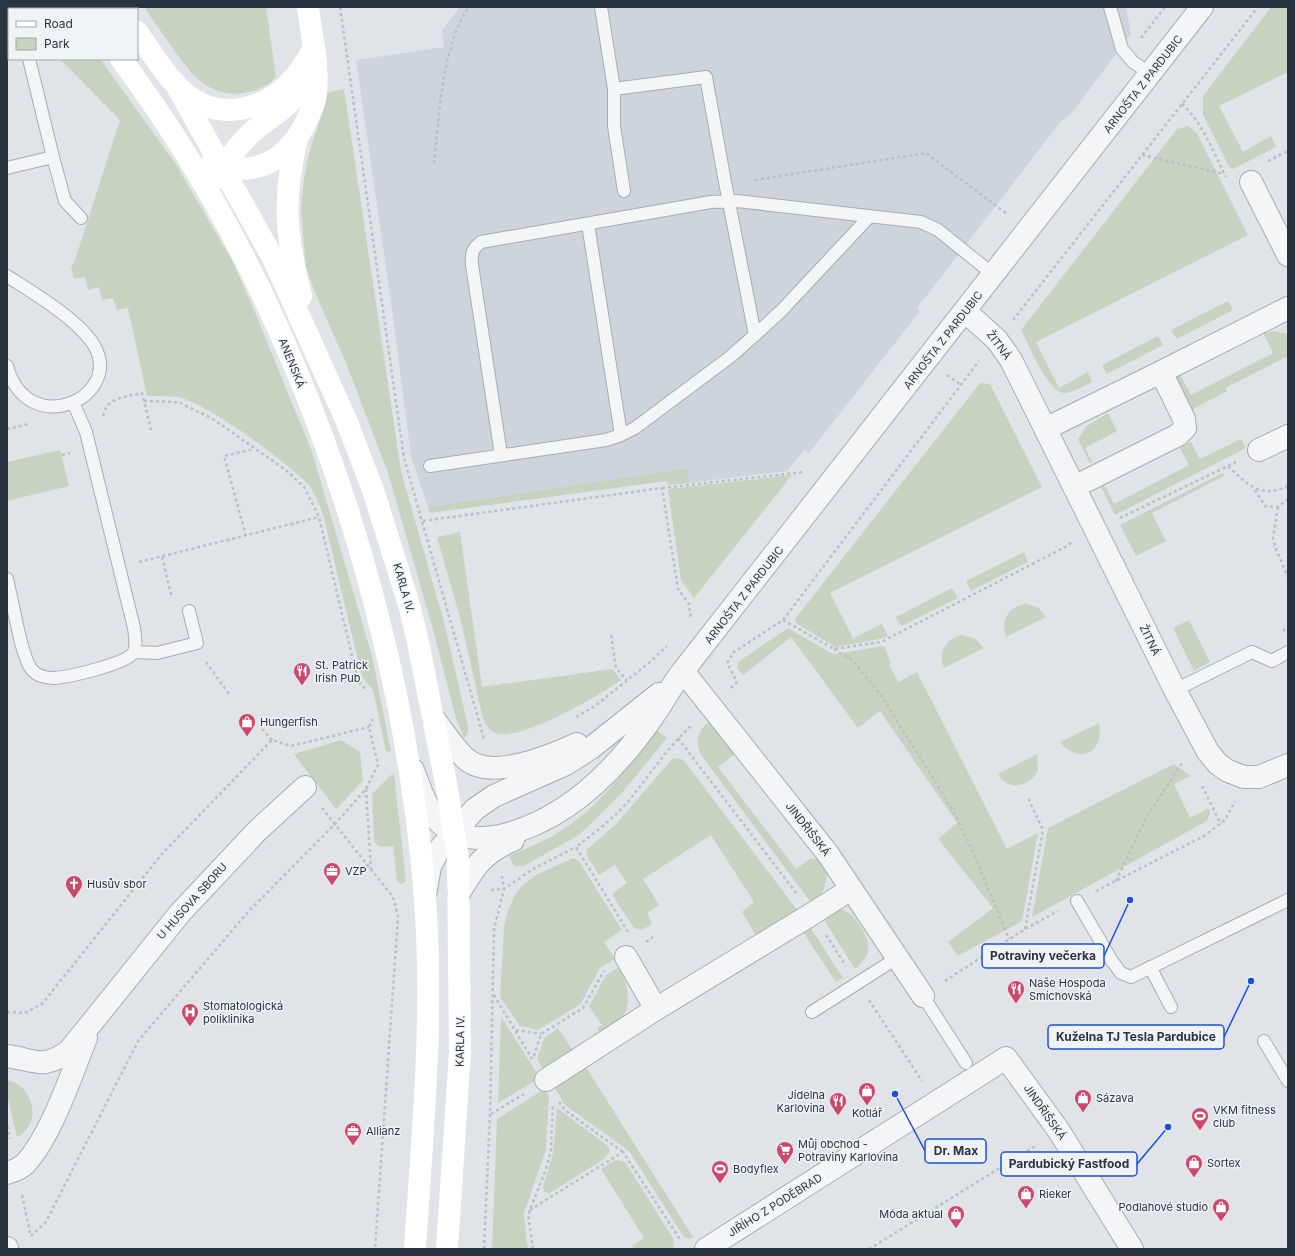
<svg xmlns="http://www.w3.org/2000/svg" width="1295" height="1256" font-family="Inter,sans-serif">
  <rect width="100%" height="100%" fill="#e0e4e9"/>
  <!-- built -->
  <path fill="#ced4db" d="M457,7H1126L1131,34L1070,115L1062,120L917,308L920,311L809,453L805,449L787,471L689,483L688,468L428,507L411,456L392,309L356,60L444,47L442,30L458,10Z"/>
  <!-- green -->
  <path fill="#c7d2c1" d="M8,7H60L61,9H10Z
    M144,7H266L276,77C268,86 256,91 244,93C208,98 190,73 172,47C163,34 153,20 144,7Z
    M1271,7H1288V72L1219,106L1243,152L1271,136L1276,147L1233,169L1229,167L1203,115V96Z
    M60,59H100L175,163L233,262L254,310L312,452L372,656L391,751L386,752L373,690L362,677L323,514C319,504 315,493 308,484C287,462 207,403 178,397C168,396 157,396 147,396L128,308L117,310L113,298L102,300L99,287L88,290L85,277L74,279L71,267L74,263L120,120Z
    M344,89L401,471L445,626L468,726V733L464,738L456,719L433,629L388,473L346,363L314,290L306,268L301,209L304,180L309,153L324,108L326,93Z
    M1188,126L1197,133L1248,235L1036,342L1059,388L1088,372L1092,382C1085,385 1075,392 1066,393C1048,395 1029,344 1021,330L1177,129Z
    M1228,301L1233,310L1177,339L1171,330Z
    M1275,331L1288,334V356L1225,388L1227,391L1193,409L1194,411L1191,413L1173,379L1180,375L1191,395L1273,353L1263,333Z
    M1158,336L1163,345L1107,374L1102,365Z
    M980,383L990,384L1042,487L830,593L854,640V638L882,624L888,636L880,639L835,647L796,623L795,619Z
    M1108,413L1117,431L1085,448L1092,462L1090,463L1078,439L1087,426Z
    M1241,439L1246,448L1115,515L1101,487L1105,486L1114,504L1189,465L1180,448L1191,442L1200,459Z
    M60,450L69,486L7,501V462Z
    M688,468L689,483L668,485L667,481L430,513L428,507Z
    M1223,473L1224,476L1152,513L1166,541L1136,556L1120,525Z
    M792,475L694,598L681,580L668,489Z
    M460,532L482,687L612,669L621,680C600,695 519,743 495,733C489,730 486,725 483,719L461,621L437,537Z
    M1024,552L1028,562L971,591L966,581Z
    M952,588L958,598L901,626L896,617Z
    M1027,604L1039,608L1046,617L1006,637C1000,620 1009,605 1027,604Z
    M1189,620L1210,662L1194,671L1173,628Z
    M788,628L833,654L884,646L891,663L889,664L898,682L917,672L1007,849L1038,833L1022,921L958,956L948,942L993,908L943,845L939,838L957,823L880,711L858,728L791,637L743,675L737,668L738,662Z
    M962,635L974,638L984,648L944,668C937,653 946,638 962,635Z
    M710,721L735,754L718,767L796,869C810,859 813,852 827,868C827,883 824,895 812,904L701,755C694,743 699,728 710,721Z
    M1099,723C1105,752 1079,766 1060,742Z
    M657,730L667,738L621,794L579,835L524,866H514L509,856C530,847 552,838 571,824C605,800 631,762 657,730Z
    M341,740L360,752L363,781L336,809L294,754Z
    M1037,754L1038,770C1031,787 1007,792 998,774Z
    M673,758L681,759L685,762L798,911L758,939L742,912L754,902L711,835L643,879L659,905L647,913L652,924L642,930L634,928L613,896V893L627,883L615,865L599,875L588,858L586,850L616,824Z
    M1174,764L1191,776L1174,784L1190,818L1209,808L1210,814L1207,821L1032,917L1048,828Z
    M391,775H394L406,881L402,884L397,881L393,846L380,847L374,842L372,794Z
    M573,858L579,861L622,930L604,942L615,959L600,968L581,1003L576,1007L541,1028L537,1030L520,1026L500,997L504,928L507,914L514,896L523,885L536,875Z
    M839,909C850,911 854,917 860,926C871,944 873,954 855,969L823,918Z
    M810,927L843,978L836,982L803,932Z
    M619,967L621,968C627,986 634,1006 619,1021C614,1026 606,1029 600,1033L597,1028L602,1025L589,1006L606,975Z
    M501,1016L540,1078L498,1103Z
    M558,1028L576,1055L546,1074L537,1059L544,1038Z
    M584,1064L693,1237L689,1239L684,1237L629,1151L565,1105L552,1083Z
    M7,1080C34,1085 43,1124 17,1137L7,1095Z
    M541,1091L546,1092L549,1097L546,1150L524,1213L527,1244L529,1249H492L497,1119Z
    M557,1108L607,1145L610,1151L604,1159L550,1193L545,1192L543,1187L553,1153Z
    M616,1160L625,1162L673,1238L674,1247L672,1249H634L632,1246L644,1238L601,1169Z"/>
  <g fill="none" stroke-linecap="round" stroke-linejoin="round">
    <defs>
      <path id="lane" d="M601,7L614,89V126L624,191
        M1110,7L1122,49L1133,62L1151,74
        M29,59L53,157
        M7,168L53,157L65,201L81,218
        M588,224L621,435
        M7,276C32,292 83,322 96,349C120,399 27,440 7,366
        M755,335L782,310L870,216
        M501,455L472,265C471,254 472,249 481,242L711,202L737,201L921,222L938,230L994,275
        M430,466L606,440L621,435L635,428L730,357L755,335L725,182L706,77L614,89
        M7,579L11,597
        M7,598L11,597C15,614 22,658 32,670C37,676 46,678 54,678C69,677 127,664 134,652C137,644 135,636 134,628L86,432L73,402
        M134,652L157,653L197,643L189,611
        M1175,690L1252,652L1272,661L1288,652
        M1077,901L1112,961L1121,973L1131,977L1288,900
        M1150,967L1171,1007
        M923,996L966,1063
        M812,1012L897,958
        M1264,1041L1288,1081"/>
      <path id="street" d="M1251,182L1288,255
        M966,312L997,340L1011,360L1175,690L1208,752L1218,764L1228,771L1244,777H1259L1288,765
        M1161,372L1288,308
        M1045,429L1161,372L1184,419L1185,428L1178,435L1074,487
        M1259,450L1288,436
        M683,671L828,854L923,996
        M434,719C444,732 453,747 465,758C490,782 551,756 577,744
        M413,770C419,785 425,807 436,819C454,838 476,841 500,836C569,820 622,764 660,706C667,695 674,682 683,671L1202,7
        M426,890L430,866L438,851L475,809L494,796L566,764L591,748L659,694
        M459,893C475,866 483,853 513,840
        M626,957L656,1009
        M7,1056C36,1060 42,1070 69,1051L180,913L257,831L305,787
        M546,1080L656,1009L812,914L851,889
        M7,1173C14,1171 21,1168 26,1163C52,1134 71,1075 86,1038
        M7,1248V1249
        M706,1249L1006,1058L1059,1131L1132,1249"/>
    </defs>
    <!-- lane casing -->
    <use href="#lane" stroke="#a5acb3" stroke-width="14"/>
    <!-- street casing -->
    <use href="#street" stroke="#a5acb3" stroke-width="24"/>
    <!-- path -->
    <path stroke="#babfc4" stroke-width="2.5" stroke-dasharray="3 3" stroke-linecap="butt" d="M340,7L404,458L484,739
      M1141,38L1165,7
      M1182,104C1203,123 1213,152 1226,177
      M1142,155L1224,174
      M1268,161L1288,151
      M434,163C439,119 442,43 469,7
      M755,180L926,153L1007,214
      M1013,320L1258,7
      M947,375L961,385
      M144,401L178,402L213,419L287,471L304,487L319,517L358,681L367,691
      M103,416C107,397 125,397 142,393L152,433
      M7,429L29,424
      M62,455L70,453
      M1228,466C1247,484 1260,499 1288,486
      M662,488L804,472
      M1255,490L1265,506L1278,507L1288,499
      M1278,507L1273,538L1275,547L1288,577
      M1120,518L1236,462
      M423,521L662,488L678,589L689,604L691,618
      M246,536L224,456L254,449
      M162,557L172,598
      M139,562L319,517
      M783,620L834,649L881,642L1069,545L1072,541
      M1283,631L1288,626
      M611,635L616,668L627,680
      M834,649L853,661L881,695L933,778L956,816L973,852L1009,939
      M733,651L734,652L783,620L979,361
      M206,662L229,694
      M731,688L737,682L727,663L734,652
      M576,717L595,706L650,662L667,646
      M262,729L272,740
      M678,738L796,893
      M1202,786L1221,824
      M366,789L371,870
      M322,808L393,897L398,917L375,1249
      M1116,881L1146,818L1182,763
      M491,890L504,889L533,869L576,847
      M1096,891L1204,836L1225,820L1235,801
      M1025,929L1043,830L1028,798
      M628,932L576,847C595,832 616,817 631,798C651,773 668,747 692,725
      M826,935L846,966
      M646,942L653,937
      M945,981L1025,929L1058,911
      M494,995L532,1059
      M869,1000L922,1081
      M7,1012L25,1013L42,1004L161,855L272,740L291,746L369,727
      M516,1030L541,1034
      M534,1056L541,1034L583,1008L604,971
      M559,1102L566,1111L623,1152
      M491,1114L524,1094
      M7,1126L10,1139
      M22,1195L30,1233
      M530,1210L623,1152L681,1241
      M31,1236L46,1222L138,1041L248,912L335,824L366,789L378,765L369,727L373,719
      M484,1249L490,1114L494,929L504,889L502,876
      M533,1249L528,1215L546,1169L551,1150L553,1104
      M869,1249L1037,1145"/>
    <!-- lane -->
    <use href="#lane" stroke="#f3f5f7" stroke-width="12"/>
    <!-- street -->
    <use href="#street" stroke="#f3f5f7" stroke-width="22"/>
    <!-- secondary -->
    <path stroke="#fff" stroke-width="22" d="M83,7L84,9
      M118,7L120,9
      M137,32C152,52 166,78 186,94C221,123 267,109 294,78C302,69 307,59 313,50
      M121,59C262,248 353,479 399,709C412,778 422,846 426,915C433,1027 422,1138 415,1249
      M175,83L274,260L347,422L374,493L410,608L419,647L447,788L458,859L460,1052L447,1249
      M297,139C282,199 286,236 301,296
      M212,163C252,178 284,163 304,126C309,116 315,104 316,92C319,65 311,34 308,7
      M217,178C226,162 237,146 250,134C276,110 293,111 305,74"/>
  </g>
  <!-- icons -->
  <defs>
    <symbol id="restaurant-pin" viewBox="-11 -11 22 30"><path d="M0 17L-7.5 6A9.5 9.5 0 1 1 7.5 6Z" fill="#cb486a" stroke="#eff3f6"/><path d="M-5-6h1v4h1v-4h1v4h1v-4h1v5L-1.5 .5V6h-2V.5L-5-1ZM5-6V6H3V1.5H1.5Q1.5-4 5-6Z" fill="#fff"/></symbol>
    <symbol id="shop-pin" viewBox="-11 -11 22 30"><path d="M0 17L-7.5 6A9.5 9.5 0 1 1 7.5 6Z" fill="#cb486a" stroke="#eff3f6"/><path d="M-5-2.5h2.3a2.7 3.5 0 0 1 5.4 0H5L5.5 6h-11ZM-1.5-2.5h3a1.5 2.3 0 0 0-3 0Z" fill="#fff"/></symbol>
    <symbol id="office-pin" viewBox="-11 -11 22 30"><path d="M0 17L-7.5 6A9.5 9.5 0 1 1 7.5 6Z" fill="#cb486a" stroke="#eff3f6"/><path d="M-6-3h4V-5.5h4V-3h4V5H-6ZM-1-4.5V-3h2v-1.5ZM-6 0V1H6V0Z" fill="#fff"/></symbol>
    <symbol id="church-pin" viewBox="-11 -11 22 30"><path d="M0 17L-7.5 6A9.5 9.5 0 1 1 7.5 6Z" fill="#cb486a" stroke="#eff3f6"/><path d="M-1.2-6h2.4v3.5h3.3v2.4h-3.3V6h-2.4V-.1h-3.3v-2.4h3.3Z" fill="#fff"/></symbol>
    <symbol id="hospital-pin" viewBox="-11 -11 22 30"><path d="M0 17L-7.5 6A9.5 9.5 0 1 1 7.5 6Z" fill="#cb486a" stroke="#eff3f6"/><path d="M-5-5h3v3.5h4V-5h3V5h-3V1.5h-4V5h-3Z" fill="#fff"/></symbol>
    <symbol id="stadium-pin" viewBox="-11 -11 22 30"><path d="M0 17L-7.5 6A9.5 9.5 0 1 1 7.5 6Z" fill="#cb486a" stroke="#eff3f6"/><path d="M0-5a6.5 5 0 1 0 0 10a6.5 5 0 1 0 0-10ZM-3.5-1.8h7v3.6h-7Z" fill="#fff"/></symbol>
    <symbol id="supermarket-pin" viewBox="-11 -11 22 30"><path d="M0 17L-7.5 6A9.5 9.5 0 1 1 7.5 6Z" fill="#cb486a" stroke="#eff3f6"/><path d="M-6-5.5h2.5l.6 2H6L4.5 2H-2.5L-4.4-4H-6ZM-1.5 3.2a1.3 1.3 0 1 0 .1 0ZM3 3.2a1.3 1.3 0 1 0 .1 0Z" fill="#fff"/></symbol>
  </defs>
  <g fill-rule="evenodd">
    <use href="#restaurant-pin" x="292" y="661" width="20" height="27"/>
    <use href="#shop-pin" x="237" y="712" width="20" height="27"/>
    <use href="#office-pin" x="322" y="861" width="20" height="27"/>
    <use href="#church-pin" x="64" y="874" width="20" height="27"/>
    <use href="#restaurant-pin" x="1006" y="979" width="20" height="27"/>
    <use href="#hospital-pin" x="180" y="1002" width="20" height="27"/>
    <use href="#shop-pin" x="857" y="1081" width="20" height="27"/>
    <use href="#shop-pin" x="1073" y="1088" width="20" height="27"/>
    <use href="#restaurant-pin" x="828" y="1091" width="20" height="27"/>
    <use href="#stadium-pin" x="1190" y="1106" width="20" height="27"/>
    <use href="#office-pin" x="343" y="1121" width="20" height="27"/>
    <use href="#supermarket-pin" x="775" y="1140" width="20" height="27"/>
    <use href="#shop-pin" x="1184" y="1153" width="20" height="27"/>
    <use href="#stadium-pin" x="710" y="1159" width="20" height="27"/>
    <use href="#shop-pin" x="1016" y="1184" width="20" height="27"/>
    <use href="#shop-pin" x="1211" y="1197" width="20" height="27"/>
    <use href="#shop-pin" x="946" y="1204" width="20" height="27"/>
  </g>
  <g text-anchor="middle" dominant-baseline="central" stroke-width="3" stroke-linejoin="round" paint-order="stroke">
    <!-- street labels -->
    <g font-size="11" fill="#293440" stroke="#eff3f6">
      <text transform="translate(1143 84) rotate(-52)">ARNOŠTA Z PARDUBIC</text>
      <text transform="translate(943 340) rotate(-52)">ARNOŠTA Z PARDUBIC</text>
      <text transform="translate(999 345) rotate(53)">ŽITNÁ</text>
      <text transform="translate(292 363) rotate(68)">ANENSKÁ</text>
      <text transform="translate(404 588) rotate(74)">KARLA IV.</text>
      <text transform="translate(744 595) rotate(-52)">ARNOŠTA Z PARDUBIC</text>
      <text transform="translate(1150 640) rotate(64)">ŽITNÁ</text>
      <text transform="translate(808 829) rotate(52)">JINDŘIŠSKÁ</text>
      <text transform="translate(192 901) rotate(-48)">U HUSOVA SBORU</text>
      <text transform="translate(460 1041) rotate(-89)">KARLA IV.</text>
      <text transform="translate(1045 1112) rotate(55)">JINDŘIŠSKÁ</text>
      <text transform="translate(775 1205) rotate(-32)">JIŘÍHO Z PODĚBRAD</text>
    </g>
    <!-- poi labels -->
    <g font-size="11" fill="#293440" stroke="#eff3f6" text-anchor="start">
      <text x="315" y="665">St. Patrick<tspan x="315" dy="13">Irish Pub</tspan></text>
      <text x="260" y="722">Hungerfish</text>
      <text x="345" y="871">VZP</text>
      <text x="87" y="884">Husův sbor</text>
      <text x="1029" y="983">Naše Hospoda<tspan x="1029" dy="13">Smíchovská</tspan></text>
      <text x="203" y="1006">Stomatologická<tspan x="203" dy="13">poliklinika</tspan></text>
      <text x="825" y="1095" text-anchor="end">Jídelna<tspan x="825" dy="13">Karlovina</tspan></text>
      <text x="1096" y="1098">Sázava</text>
      <text x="1213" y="1110">VKM fitness<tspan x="1213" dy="13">club</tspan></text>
      <text x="867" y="1113" text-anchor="middle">Kotlář</text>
      <text x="366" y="1131">Allianz</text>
      <text x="798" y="1144">Můj obchod -<tspan x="798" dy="13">Potraviny Karlovina</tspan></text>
      <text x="1207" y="1163">Sortex</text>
      <text x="733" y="1169">Bodyflex</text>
      <text x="1039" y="1194">Rieker</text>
      <text x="1208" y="1207" text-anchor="end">Podlahové studio</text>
      <text x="943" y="1214" text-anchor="end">Móda aktual</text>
    </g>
  </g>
  <!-- callouts -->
  <path fill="none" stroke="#1d4ed8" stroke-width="1.5" d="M1130 900L1104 956M1251 981L1224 1037M895 1094L925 1151M1168 1127L1137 1164"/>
  <g fill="#1d4ed8" stroke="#eff3f6" stroke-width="1.5">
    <circle cx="1130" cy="900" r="4"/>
    <circle cx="1251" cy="981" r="4"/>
    <circle cx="895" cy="1094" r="4"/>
    <circle cx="1168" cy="1127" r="4"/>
  </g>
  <g fill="#eff3f6" stroke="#1d4ed8" stroke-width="1.5">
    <rect x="982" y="944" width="122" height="24" rx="4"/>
    <rect x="1048" y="1025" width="176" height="24" rx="4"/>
    <rect x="925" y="1139" width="61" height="24" rx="4"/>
    <rect x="1001" y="1152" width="136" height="24" rx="4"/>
  </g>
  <g font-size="12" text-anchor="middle" font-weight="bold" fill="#293440">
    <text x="1043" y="960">Potraviny večerka</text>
    <text x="1136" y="1041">Kuželna TJ Tesla Pardubice</text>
    <text x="956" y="1155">Dr. Max</text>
    <text x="1069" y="1168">Pardubický Fastfood</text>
  </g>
  <!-- border -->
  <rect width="1295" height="1256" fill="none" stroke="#293440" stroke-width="16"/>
  <!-- legend -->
  <rect x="8" y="8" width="130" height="52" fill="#eff3f6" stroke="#a0a7ad"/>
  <rect x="16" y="21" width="20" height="6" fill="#ffffff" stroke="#a0a7ad"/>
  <text x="44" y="28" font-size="12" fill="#293440">Road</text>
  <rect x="16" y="38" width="20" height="12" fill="#c7d2c1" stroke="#a0a7ad"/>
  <text x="44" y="48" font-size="12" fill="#293440">Park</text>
</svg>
